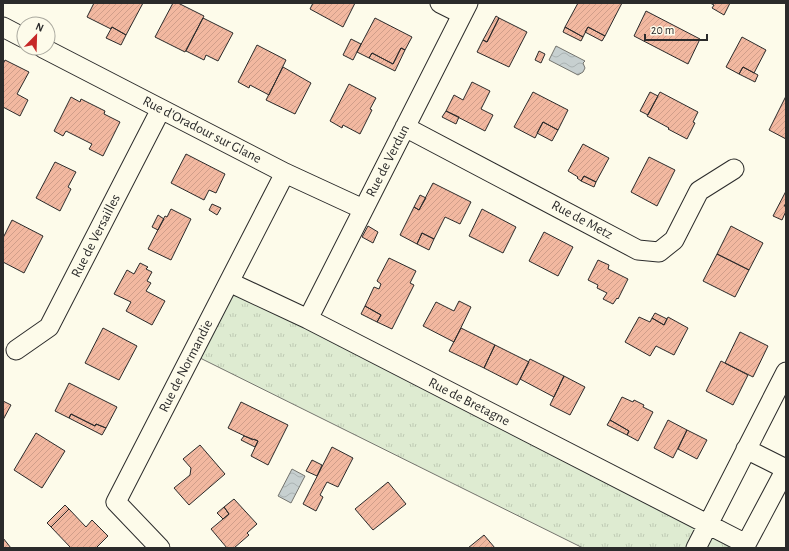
<svg xmlns="http://www.w3.org/2000/svg" width="789" height="551" font-family="'Alegreya Sans',sans-serif">
  <defs>
    <pattern id="grass-tufts" width="24" height="20" patternUnits="userSpaceOnUse"><rect width="24" height="20" fill="#deebd1"/><path d="M3 7l-1-3M5 7V3M7 7l1-3M15 17l-1-3M17 17v-4M19 17l1-3" fill="none" stroke="#bfcab4"/></pattern>
    <pattern id="water-waves" width="16" height="10" patternUnits="userSpaceOnUse"><rect width="16" height="10" fill="#c7d0d0"/><path d="M0 5q4-4 8 0t8 0" fill="none" stroke="#abb3b3"/></pattern>
    <pattern id="building-hatch" width="6" height="6" patternUnits="userSpaceOnUse"><rect width="6" height="6" fill="#f2b8a0"/><path d="M-1 1l2-2M0 6l6-6M5 7l2-2" fill="none" stroke="#d09e8a"/></pattern>
  </defs>
  <rect width="100%" height="100%" fill="#fdfbea"/>
  <!-- grass -->
  <path fill="url(#grass-tufts)" stroke="#74746e" d="M229,282L744,548H583L192,354Z"/>
  <!-- water -->
  <path fill="url(#water-waves)" stroke="#74746e" d="M556,46L585,61L583,63L585,68L583,72L578,75L549,60Z
    M292,469L305,476L291,503L278,496Z"/>
  <!-- building -->
  <path fill="url(#building-hatch)" stroke="#2b2b2b" d="M94,3H143L126,35L112,27L111,29L87,17Z
    M173,3H178L204,16L185,52L155,37Z
    M313,3H355L343,27L310,9Z
    M578,3H622L605,36L588,27L583,37L565,27Z
    M710,3H730L724,15L712,8L714,5Z
    M646,11L700,39L688,64L634,36Z
    M496,16L499,18L487,42L483,40Z
    M203,18L233,33L218,61L206,55L204,60L186,51Z
    M375,18L412,37L405,50L401,48L393,64L372,53L369,58L357,52Z
    M499,18L527,32L509,67L477,52L483,40L487,42Z
    M112,27L126,35L121,45L106,38Z
    M565,27L583,37L581,41L563,32Z
    M588,27L605,36L602,41L585,32Z
    M742,37L766,50L754,73L743,67L739,74L726,67Z
    M351,39L361,44L353,60L343,55Z
    M257,45L286,60L269,95L250,85L249,88L238,82Z
    M401,48L405,50L395,71L369,58L372,53L393,64Z
    M539,51L545,54L541,63L535,60Z
    M5,60L29,72L17,94L28,100L20,116L3,107V64Z
    M283,67L311,83L295,114L266,100Z
    M743,67L758,75L755,82L739,74Z
    M472,82L490,91L481,109L493,115L485,131L446,111L454,95L463,100Z
    M349,84L376,98L370,109L372,110L360,134L343,125L342,128L330,121Z
    M533,92L568,110L558,130L543,122L535,138L514,127Z
    M650,92L658,96L648,115L640,111Z
    M660,92L698,112L693,122L695,123L687,139L668,129L669,128L647,116Z
    M786,96V139L769,130Z
    M71,97L80,102L81,99L105,111L104,114L120,122L103,156L89,149L92,144L66,131L63,136L54,131Z
    M446,111L459,117L456,124L442,117Z
    M543,122L558,130L552,141L537,133Z
    M583,144L609,158L596,182L584,176L581,181L577,178L578,177L568,171Z
    M186,154L225,174L216,193L209,190L204,200L171,183Z
    M649,157L675,170L657,206L631,192Z
    M55,162L76,172L68,187L71,189L60,211L36,198Z
    M584,176L596,182L594,187L581,181Z
    M433,183L471,202L460,224L445,217L434,239L422,233L417,244L400,235L414,207L419,210Z
    M786,191V203L784,206H786V211L782,220L773,216Z
    M420,195L426,198L419,210L414,207Z
    M212,204L221,208L217,215L209,210Z
    M171,209L191,219L171,260L148,249L165,216L167,217Z
    M482,209L516,227L503,253L469,236Z
    M158,215L164,219L158,230L152,227Z
    M12,220L43,236L24,273L3,262V238Z
    M368,226L378,232L373,243L362,237Z
    M731,226L763,243L749,270L717,254Z
    M544,232L573,247L558,276L529,261Z
    M422,233L434,239L429,250L417,244Z
    M717,254L749,270L735,297L703,281Z
    M389,258L416,271L410,283L414,285L392,329L377,322L381,315L365,306L374,287L379,289L381,284L377,281Z
    M598,260L609,265L608,269L628,279L618,299L617,298L613,304L603,299L607,293L597,288L598,285L588,280Z
    M140,263L148,267L146,269L152,272L147,281L151,283L146,291L165,301L152,325L126,311L131,302L114,294L127,270L134,274Z
    M459,301L471,307L454,342L423,326L436,302L454,311Z
    M365,306L381,315L377,322L361,314Z
    M655,313L667,319L664,325L652,318Z
    M639,317L650,322L652,318L664,325L668,317L688,328L674,355L656,346L650,356L625,342Z
    M103,328L137,346L119,380L85,363Z
    M461,328L495,345L484,368L449,351Z
    M740,332L768,346L753,377L725,363Z
    M495,345L529,362L517,385L484,368Z
    M530,359L564,376L554,397L520,379Z
    M721,361L748,375L733,405L706,391Z
    M564,376L585,387L570,415L550,405Z
    M69,383L117,407L106,428L96,424L95,426L71,414L69,418L55,411Z
    M622,397L633,402L634,400L644,405L643,407L653,412L638,441L627,435L629,431L610,420Z
    M3,401L11,405L3,420Z
    M241,402L288,425L268,465L251,456L258,441L254,439L253,440L228,428Z
    M71,414L95,426L96,424L106,428L102,435L69,418Z
    M610,420L629,431L627,435L607,425Z
    M668,420L687,430L673,458L654,448Z
    M687,430L707,440L697,459L678,449Z
    M36,433L65,451L42,488L14,470Z
    M244,436L258,441L255,447L241,440Z
    M200,445L225,474L189,505L174,488L190,475L191,468L183,459Z
    M332,447L353,458L338,487L327,482L320,495L323,497L316,511L303,504Z
    M312,460L322,465L317,476L306,471Z
    M388,482L406,504L373,530L355,509Z
    M234,499L257,524L247,533L249,535L234,548H227L211,529L229,514L224,507Z
    M65,505L69,509L51,527L47,523Z
    M224,507L229,514L223,519L217,513Z
    M69,509L86,527L92,520L108,536L96,548H71L51,527Z
    M484,535L495,548H468Z
    M3,538L11,548H3Z"/>
  <g fill="none" stroke-linecap="round" stroke-linejoin="round">
    <defs>
      <path id="minor" d="M440,3L462,14
        M3,27L24,38
        M43,48L285,173L363,209
        M405,127L638,250L659,252L674,240L699,191L734,169
        M229,282L308,319L746,544
        M308,319L468,3
        M16,350L49,327L161,109
        M746,449L786,469
        M160,548L116,502L285,173
        M696,548L786,372
        M744,548L786,469"/>
    </defs>
    <!-- minor casing -->
    <use href="#minor" stroke="#2b2b2b" stroke-width="21"/>
    <!-- minor -->
    <use href="#minor" stroke="#fdfbea" stroke-width="19"/>
  </g>
  <g text-anchor="middle" dominant-baseline="central" stroke-width="3" stroke-linejoin="round" paint-order="stroke">
    <!-- street labels -->
    <g font-size="14" fill="#2b2b2b" stroke="#fdfbea">
      <text transform="translate(202 130) rotate(27)">Rue d'Oradour sur Glane</text>
      <text transform="translate(388 161) rotate(-63)">Rue de Verdun</text>
      <text transform="translate(582 220) rotate(28)">Rue de Metz</text>
      <text transform="translate(96 236) rotate(-63)">Rue de Versailles</text>
      <text transform="translate(186 366) rotate(-63)">Rue de Normandie</text>
      <text transform="translate(469 402) rotate(27)">Rue de Bretagne</text>
    </g>
  </g>
  <!-- border -->
  <rect width="789" height="551" fill="none" stroke="#2b2b2b" stroke-width="8"/>
  <!-- north arrow -->
  <g transform="translate(36 36) rotate(23)"><circle r="19" fill="#fdfbea" stroke="#a9a89e"/>
  <path d="M0-3L7 15L0 10L-7 15Z" fill="#c62828"/>
  <text y="-6" font-size="11" font-weight="bold" text-anchor="middle" fill="#2b2b2b">N</text>
  </g>
  <!-- scale -->
  <path d="M645 34v6h62v-6" fill="none" stroke="#2b2b2b" stroke-width="2"/>
  <text x="651" y="34" font-size="12" fill="#2b2b2b" stroke="#fdfbea" stroke-width="3" paint-order="stroke">20 m</text>
</svg>
